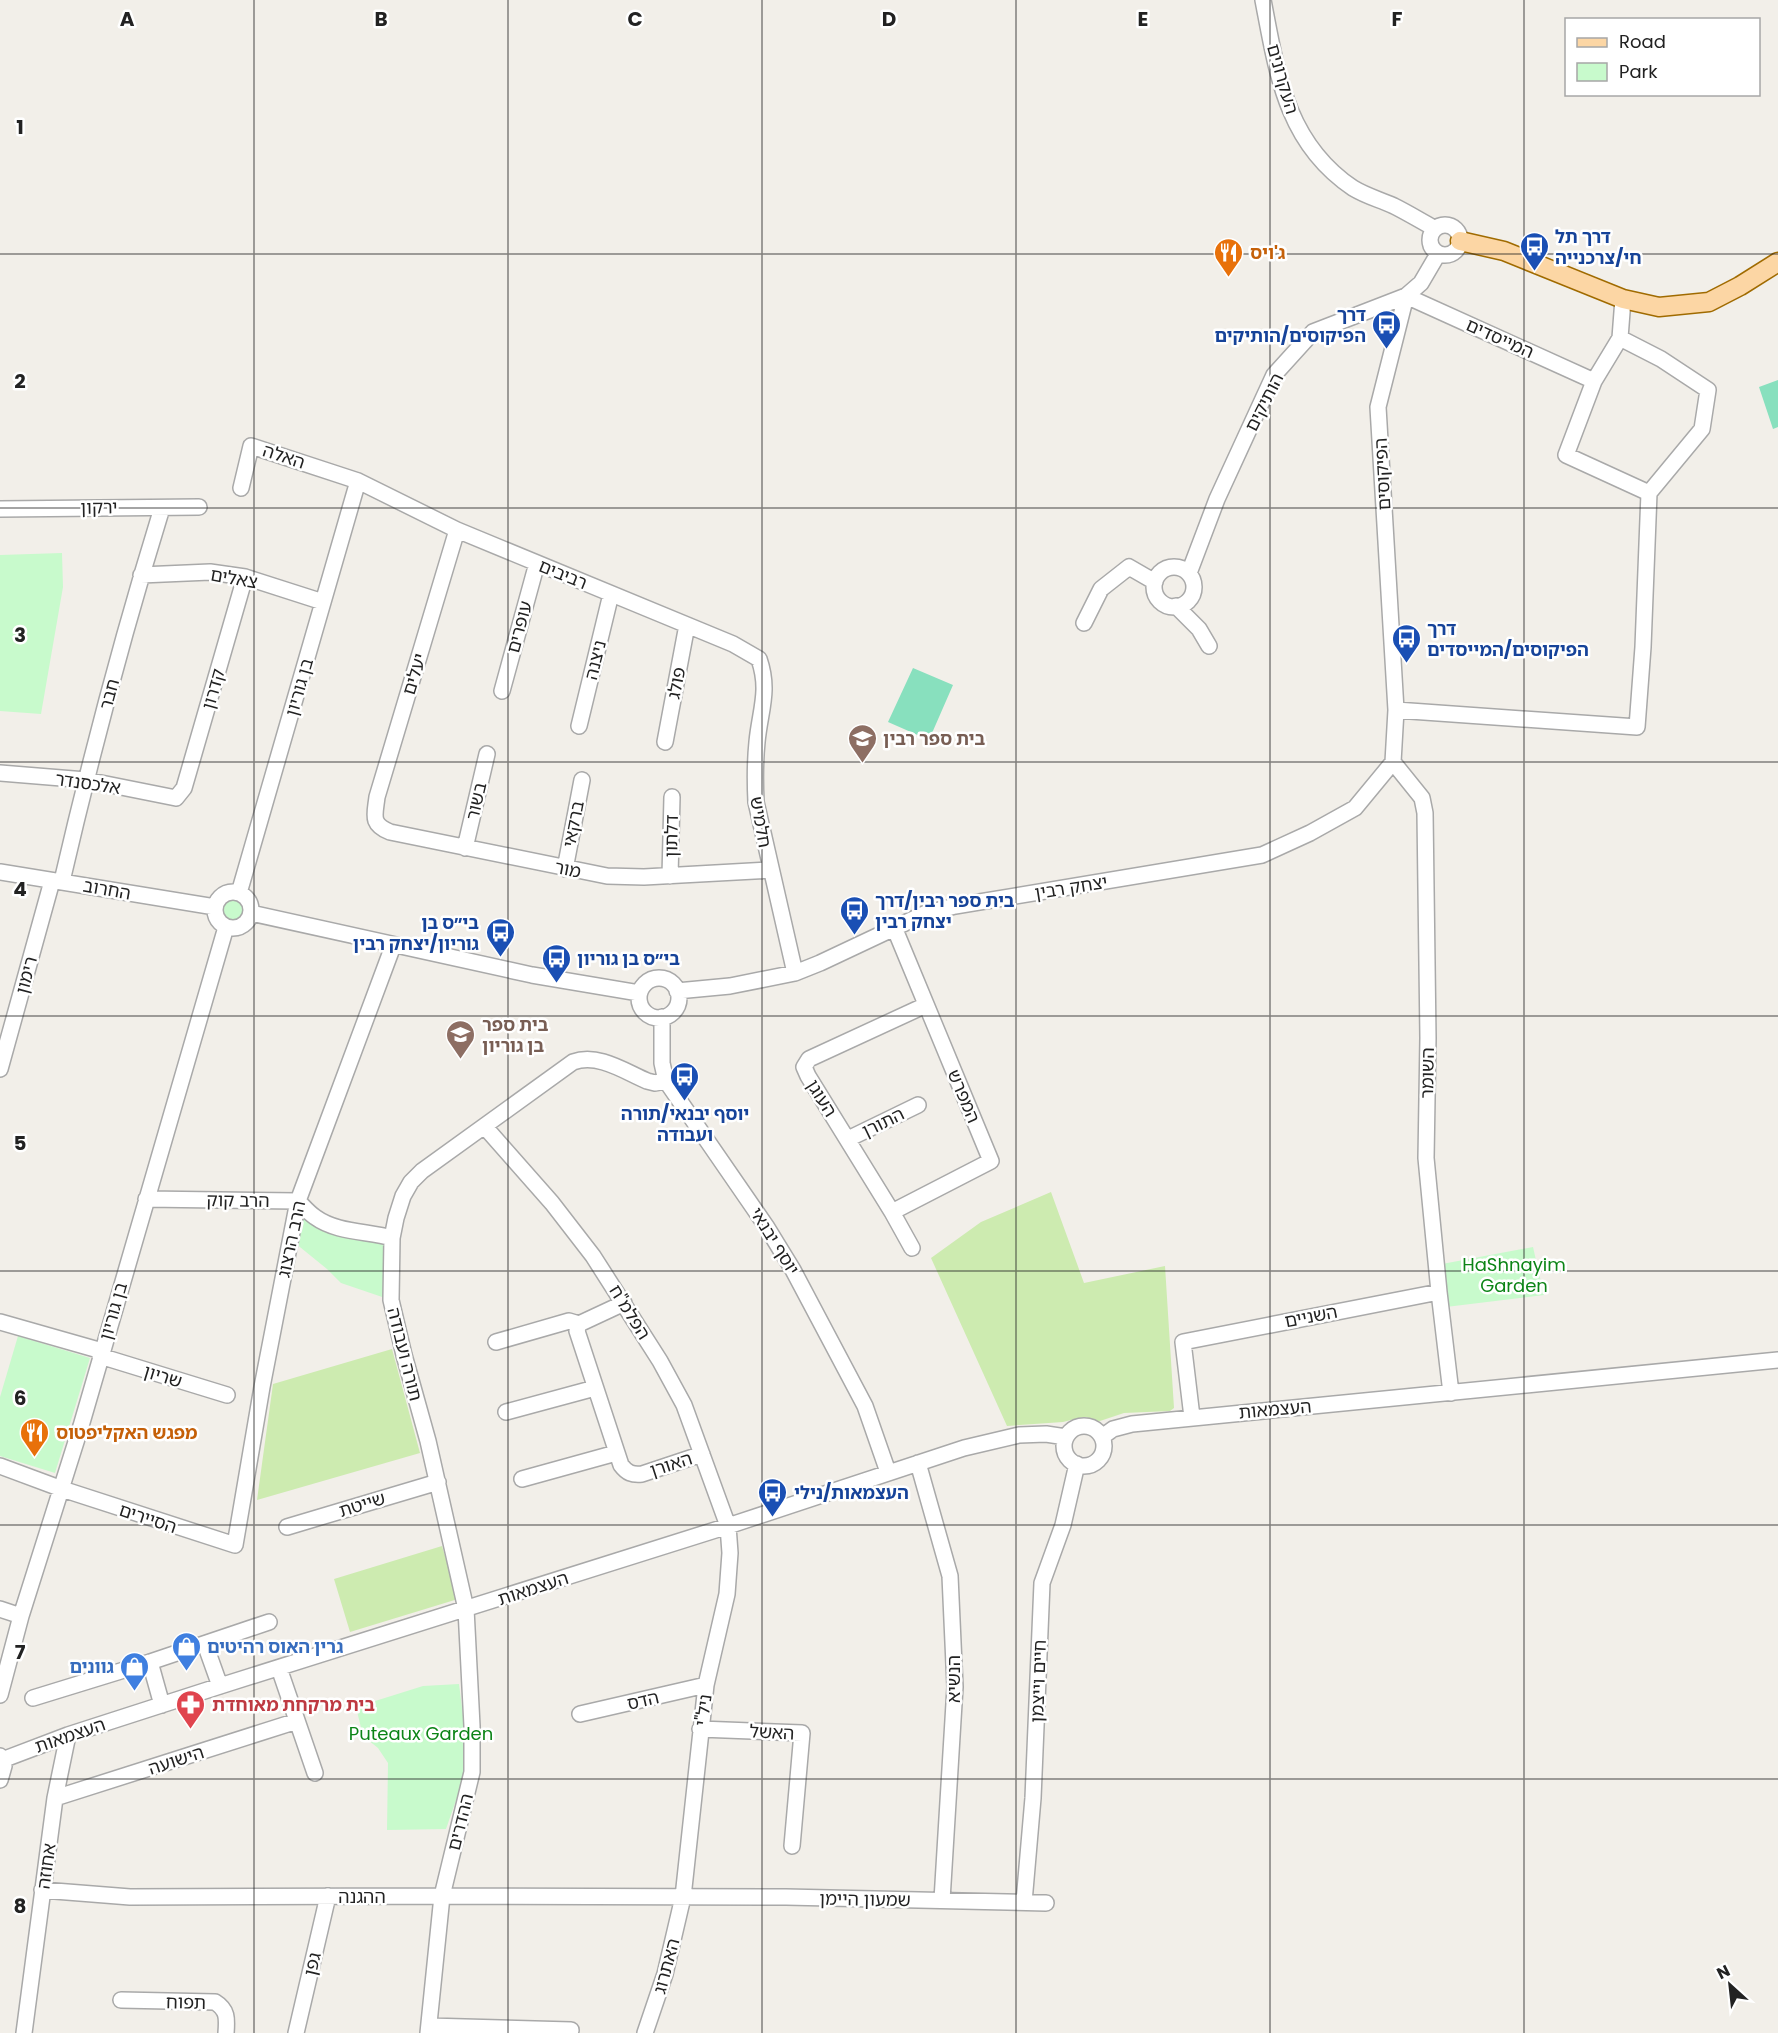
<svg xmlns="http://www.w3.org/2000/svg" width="1778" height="2033" font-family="Poppins,'Noto Sans Hebrew',sans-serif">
  <rect width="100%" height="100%" fill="#f2efe9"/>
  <!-- grass -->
  <path fill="#cdebb0" d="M1051,1192L1084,1283L1165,1266L1174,1408L1170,1411L1124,1413L1097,1422L1086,1417L1079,1418L1063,1422L1007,1426L931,1258L981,1222Z
    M392,1349L420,1453L257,1500L273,1384Z
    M442,1546L458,1599L350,1632L334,1579Z"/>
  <!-- park -->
  <path fill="#c8facc" d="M62,553L63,587L41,714L0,711V555Z
    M219 909a14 14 0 1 1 28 0a14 14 0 1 1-28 0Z
    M298,1201L316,1218L392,1238L391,1300L341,1283L327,1269L290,1239Z
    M1533,1247L1544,1295L1446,1307L1442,1264Z
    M18,1336L90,1358L55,1473L0,1456V1397Z
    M459,1684L469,1763L446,1829L387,1830L388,1763L378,1748L363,1736L356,1707L423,1686Z"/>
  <!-- pitch -->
  <path fill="#88e0be" d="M1778,380V427L1773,429L1759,387Z
    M913,668L953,685L929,740L888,722Z"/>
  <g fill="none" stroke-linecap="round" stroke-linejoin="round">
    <defs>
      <path id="minor" d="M1263,0C1277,73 1286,143 1353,188C1368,197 1379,199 1394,206C1408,213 1421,221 1434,228
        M1430 240a15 15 0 1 1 30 0a15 15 0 1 1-30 0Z
        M1623,299L1620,338L1594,381L1566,455L1649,493
        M241,488L251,446L358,481L457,530L733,644L759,659C770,691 760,710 757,742C755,762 755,782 756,802L795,973
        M0,509L199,507
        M457,530L377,797C375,815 370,824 390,832L607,876L644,877L771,870
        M1154 587a20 20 0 1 1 40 0a20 20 0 1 1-40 0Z
        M1189,573L1217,499L1274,375L1313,332L1406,296L1594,381
        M141,575L210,572L245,577L323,602
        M1176,606L1199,629L1209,646
        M1084,623L1101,589L1129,567L1155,582
        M502,691L537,563
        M1396,710L1637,727L1643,647L1649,493L1702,429L1708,390L1661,359L1620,338
        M579,726L611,594
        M665,742L687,625
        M1393,762L1422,798L1425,813L1428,1038L1426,1158L1439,1292L1451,1393
        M0,773L86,780L176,798L184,788L245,577
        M465,848L487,754
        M565,869L582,780
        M0,872L215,907
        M670,876L672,797
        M62,881C91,756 124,631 162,508
        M215 910a18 18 0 1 1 36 0a18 18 0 1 1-36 0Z
        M239,893L358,481
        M251,913L532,975L639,993
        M639 998a20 20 0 1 1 40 0a20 20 0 1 1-40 0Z
        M677,991L730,986L795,973L820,963L924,914L955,906L1262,855L1310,833L1355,808L1393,762L1396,710L1378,407L1406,296L1421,283L1438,254
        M662,1017V1063L666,1081L766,1226L793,1270L865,1406L888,1472
        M0,1069L52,881
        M485,1127L552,1203L593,1256L660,1361L684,1405L728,1526L730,1553L727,1594L706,1685L683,1897L665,1974L645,2033
        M848,1139L918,1105
        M146,1199L298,1201C304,1207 309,1213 315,1217C337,1233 368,1231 392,1238
        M892,1212L991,1161L894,927
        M912,1248L892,1212L808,1076L804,1067L809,1059L926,1005
        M624,1303L579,1324L577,1331L621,1465C627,1473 632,1475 642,1474L702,1454
        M0,1322L102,1351
        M496,1342L569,1321L579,1324
        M100,1356L227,1395
        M506,1412L595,1388
        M1192,1417L1183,1342L1439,1292
        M1064 1446a20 20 0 1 1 40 0a20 20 0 1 1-40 0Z
        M1102,1437L1113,1429L1132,1424L1778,1360
        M918,1463L950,1576L955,1687L942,1900
        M0,1466L62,1489L235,1545L262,1387L298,1201L393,946
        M522,1479L616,1453
        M287,1527L438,1482
        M0,1609L21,1616
        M205,1644L220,1686
        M150,1662L162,1705
        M279,1668L315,1773
        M0,1695L21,1616L81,1426L226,927
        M33,1698L150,1662L269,1622
        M580,1714L706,1685
        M700,1729L802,1733L792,1846
        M0,1756L4,1766L0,1780
        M2,1760L68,1735L220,1686L728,1526L964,1448L1019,1435L1046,1434L1066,1437
        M55,1798L297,1721
        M42,1890L130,1897L442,1896L786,1897L1046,1903
        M1024,1902L1033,1798L1042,1583L1063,1525L1077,1464
        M121,2000L215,2002C228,2010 227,2019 226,2033
        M429,2026L571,2030
        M24,2033L55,1798L68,1735
        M296,2033L328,1896
        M428,2033L442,1896L472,1772V1726L466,1609L428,1441L404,1355L391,1300L392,1238L396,1218L403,1196L411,1182L422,1171L573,1062C598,1053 624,1071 647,1081L655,1083L666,1081"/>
      <path id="major" d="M1460,241L1504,251L1623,299L1659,307L1709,302L1740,286L1778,262"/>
    </defs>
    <!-- minor casing -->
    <use href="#minor" stroke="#a9a9a9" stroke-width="18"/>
    <!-- major casing -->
    <use href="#major" stroke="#a06b00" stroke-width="21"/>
    <!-- minor -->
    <use href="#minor" stroke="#fff" stroke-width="15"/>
    <!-- major -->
    <use href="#major" stroke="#fcd6a4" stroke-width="18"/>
  </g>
  <!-- grid -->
  <path fill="none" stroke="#222" stroke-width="1.5" stroke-opacity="0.55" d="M254,0V2033M508,0V2033M762,0V2033M1016,0V2033M1270,0V2033M1524,0V2033M0,254H1778M0,508H1778M0,762H1778M0,1016H1778M0,1271H1778M0,1525H1778M0,1779H1778"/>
  <!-- icons -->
  <defs>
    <symbol id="bus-pin" viewBox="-11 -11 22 30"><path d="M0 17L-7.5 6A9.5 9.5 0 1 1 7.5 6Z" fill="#1a4fb4" stroke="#fff"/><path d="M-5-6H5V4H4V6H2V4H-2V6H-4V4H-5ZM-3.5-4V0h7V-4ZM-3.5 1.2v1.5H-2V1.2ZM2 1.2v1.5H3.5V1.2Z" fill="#fff"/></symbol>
    <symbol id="restaurant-pin" viewBox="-11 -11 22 30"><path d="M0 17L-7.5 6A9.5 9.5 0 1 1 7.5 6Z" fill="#e8710a" stroke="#fff"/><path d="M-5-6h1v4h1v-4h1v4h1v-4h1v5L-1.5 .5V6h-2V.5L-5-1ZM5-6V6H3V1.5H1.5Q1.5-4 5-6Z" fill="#fff"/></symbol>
    <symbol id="school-pin" viewBox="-11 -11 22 30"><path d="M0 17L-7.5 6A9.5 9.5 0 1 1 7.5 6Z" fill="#8d6e63" stroke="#fff"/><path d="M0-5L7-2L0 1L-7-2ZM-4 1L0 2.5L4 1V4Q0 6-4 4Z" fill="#fff"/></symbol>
    <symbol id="shop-pin" viewBox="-11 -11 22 30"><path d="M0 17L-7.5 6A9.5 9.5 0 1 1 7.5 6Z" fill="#3f7fe0" stroke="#fff"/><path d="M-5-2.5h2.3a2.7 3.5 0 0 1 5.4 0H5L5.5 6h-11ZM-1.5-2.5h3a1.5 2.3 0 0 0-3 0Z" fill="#fff"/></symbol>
    <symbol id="pharmacy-pin" viewBox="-11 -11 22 30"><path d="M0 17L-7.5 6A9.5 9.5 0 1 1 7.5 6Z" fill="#e0444e" stroke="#fff"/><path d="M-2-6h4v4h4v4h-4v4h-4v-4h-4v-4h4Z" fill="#fff"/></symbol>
  </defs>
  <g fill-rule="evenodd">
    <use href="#bus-pin" x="1518" y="230" width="33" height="45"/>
    <use href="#restaurant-pin" x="1212" y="236" width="33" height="45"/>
    <use href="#bus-pin" x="1370" y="308" width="33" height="45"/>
    <use href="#bus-pin" x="1390" y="622" width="33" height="45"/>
    <use href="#school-pin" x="846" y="722" width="33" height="45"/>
    <use href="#bus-pin" x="838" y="894" width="33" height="45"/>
    <use href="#bus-pin" x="484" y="916" width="33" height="45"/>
    <use href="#bus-pin" x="540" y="942" width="33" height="45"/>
    <use href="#school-pin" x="444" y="1018" width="33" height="45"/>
    <use href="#bus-pin" x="668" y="1060" width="33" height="45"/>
    <use href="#restaurant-pin" x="18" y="1416" width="33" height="45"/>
    <use href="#bus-pin" x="756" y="1476" width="33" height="45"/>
    <use href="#shop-pin" x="170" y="1630" width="33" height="45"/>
    <use href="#shop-pin" x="118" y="1650" width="33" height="45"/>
    <use href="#pharmacy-pin" x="174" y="1688" width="33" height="45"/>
  </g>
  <g text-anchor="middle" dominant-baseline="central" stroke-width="5" stroke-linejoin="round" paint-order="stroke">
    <!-- street labels -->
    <g font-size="18" fill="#222" stroke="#fff">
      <text transform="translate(1283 79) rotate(74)">העקרונים</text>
      <text transform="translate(1500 338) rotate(24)">המייסדים</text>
      <text transform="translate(1264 402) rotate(-63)">הותיקים</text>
      <text transform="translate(284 456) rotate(18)">האלה</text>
      <text transform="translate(1382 474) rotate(-93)">הפיקוסים</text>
      <text transform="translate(99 507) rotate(-1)">ירקון</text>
      <text transform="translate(563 574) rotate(22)">רביבים</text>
      <text transform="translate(234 578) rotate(10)">צאלים</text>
      <text transform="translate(519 627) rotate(-75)">עופרים</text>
      <text transform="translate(595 660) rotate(-76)">ניצנה</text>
      <text transform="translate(414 674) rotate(-73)">יעלים</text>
      <text transform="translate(676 683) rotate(-79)">פולג</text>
      <text transform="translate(299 687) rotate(-74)">בן גוריון</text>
      <text transform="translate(213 689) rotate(-74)">קדרון</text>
      <text transform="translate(109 694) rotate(-75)">חבר</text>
      <text transform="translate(88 783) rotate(8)">אלכסנדר</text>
      <text transform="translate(476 801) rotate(-77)">בשור</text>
      <text transform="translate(761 822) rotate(80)">חלמיש</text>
      <text transform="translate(573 824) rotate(-79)">ברקאי</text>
      <text transform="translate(671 836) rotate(-89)">דלתון</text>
      <text transform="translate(568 869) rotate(11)">מור</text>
      <text transform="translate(1071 887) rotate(-9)">יצחק רבין</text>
      <text transform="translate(107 889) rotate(10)">החרוב</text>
      <text transform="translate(26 975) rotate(-75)">רימון</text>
      <text transform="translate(1427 1073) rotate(-89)">השומר</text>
      <text transform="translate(964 1096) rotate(67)">המפרש</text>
      <text transform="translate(822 1098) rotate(58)">העוגן</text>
      <text transform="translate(883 1122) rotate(-26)">התורן</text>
      <text transform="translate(238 1200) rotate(1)">הרב קוק</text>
      <text transform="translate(291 1239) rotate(-78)">הרב הרצוג</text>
      <text transform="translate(775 1241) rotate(58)">יוסף יבנאי</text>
      <text transform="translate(113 1311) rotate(-74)">בן גוריון</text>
      <text transform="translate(630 1312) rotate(58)">הפלמ"ח</text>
      <text transform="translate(1311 1316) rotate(-11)">השניים</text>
      <text transform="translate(405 1354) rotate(76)">תורה ועבודה</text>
      <text transform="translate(163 1376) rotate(17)">שריון</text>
      <text transform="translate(1275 1409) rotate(-5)">העצמאות</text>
      <text transform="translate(671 1464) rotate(-18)">האורן</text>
      <text transform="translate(362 1504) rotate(-17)">שייטת</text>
      <text transform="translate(148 1518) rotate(18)">הסיירים</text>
      <text transform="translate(533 1588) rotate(-18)">העצמאות</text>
      <text transform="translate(953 1679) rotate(-90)">הנשיא</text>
      <text transform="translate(1038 1681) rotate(-88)">חיים וייצמן</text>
      <text transform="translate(643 1700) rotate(-13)">הדס</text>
      <text transform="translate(703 1710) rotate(-82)">ניל"י</text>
      <text transform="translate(772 1732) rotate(3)">האשל</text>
      <text transform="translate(70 1735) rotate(-19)">העצמאות</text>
      <text transform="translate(176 1760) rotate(-18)">הישועה</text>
      <text transform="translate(460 1822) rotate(-76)">ההדרים</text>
      <text transform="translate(46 1866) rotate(-82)">אחוזה</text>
      <text x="362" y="1896">ההגנה</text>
      <text transform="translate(865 1899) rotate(1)">שמעון היימן</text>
      <text transform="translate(312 1964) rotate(-77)">גפן</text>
      <text transform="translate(666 1966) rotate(-75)">האתרוג</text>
      <text transform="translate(186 2002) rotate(1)">תפוח</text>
    </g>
    <!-- transit labels -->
    <g font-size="18" font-weight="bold" fill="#164399" stroke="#fff" text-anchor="start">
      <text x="1555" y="236">דרך תל<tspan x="1555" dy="21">חי/צרכנייה</tspan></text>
      <text x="1366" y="314" text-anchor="end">דרך<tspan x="1366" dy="21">הפיקוסים/הותיקים</tspan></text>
      <text x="1427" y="628">דרך<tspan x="1427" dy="21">הפיקוסים/המייסדים</tspan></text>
      <text x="875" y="900">בית ספר רבין/דרך<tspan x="875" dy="21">יצחק רבין</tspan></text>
      <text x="479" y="922" text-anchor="end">בי״ס בן<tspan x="479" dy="21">גוריון/יצחק רבין</tspan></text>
      <text x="577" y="958">בי״ס בן גוריון</text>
      <text x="685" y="1113" text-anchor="middle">יוסף יבנאי/תורה<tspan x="685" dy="21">ועבודה</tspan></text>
      <text x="794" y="1492">העצמאות/נילי</text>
    </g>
    <!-- food labels -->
    <g font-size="18" font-weight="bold" fill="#c56008" stroke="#fff" text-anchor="start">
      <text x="1250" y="252">ג'ויס</text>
      <text x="56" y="1432">מפגש האקליפטוס</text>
    </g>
    <!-- education labels -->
    <g font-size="18" font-weight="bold" fill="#785e54" stroke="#fff" text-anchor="start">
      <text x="883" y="738">בית ספר רבין</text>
      <text x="482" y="1024">בית ספר<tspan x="482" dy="21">בן גוריון</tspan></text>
    </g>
    <!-- park labels -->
    <g font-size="18" fill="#0c8416" stroke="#fff">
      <text x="1514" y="1264">HaShnayim<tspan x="1514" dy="21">Garden</tspan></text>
      <text x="421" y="1733">Puteaux Garden</text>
    </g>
    <!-- shop labels -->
    <g font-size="18" font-weight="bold" fill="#366cbe" stroke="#fff" text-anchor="start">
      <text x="207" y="1646">גרין האוס רהיטים</text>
      <text x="114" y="1666" text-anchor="end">גוונים</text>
    </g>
    <!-- health labels -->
    <g font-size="18" font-weight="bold" fill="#be3a42" stroke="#fff" text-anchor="start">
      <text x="212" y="1704">בית מרקחת מאוחדת</text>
    </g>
  </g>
  <g font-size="20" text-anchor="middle" font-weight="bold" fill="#222" stroke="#fff" stroke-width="5" stroke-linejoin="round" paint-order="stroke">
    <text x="127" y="26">A</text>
    <text x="381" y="26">B</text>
    <text x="635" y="26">C</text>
    <text x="889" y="26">D</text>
    <text x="1143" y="26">E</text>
    <text x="1397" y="26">F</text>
    <text x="20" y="134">1</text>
    <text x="20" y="388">2</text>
    <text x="20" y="642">3</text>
    <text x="20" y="896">4</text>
    <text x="20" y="1150">5</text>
    <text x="20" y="1405">6</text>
    <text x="20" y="1659">7</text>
    <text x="20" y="1913">8</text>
  </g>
  <!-- legend -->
  <rect x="1565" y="18" width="195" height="78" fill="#ffffff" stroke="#a7a7a7" stroke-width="1.5"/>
  <rect x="1577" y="38" width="30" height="9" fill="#fcd6a4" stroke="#a7a7a7" stroke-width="1.5"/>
  <text x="1619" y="48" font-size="18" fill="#222222">Road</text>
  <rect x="1577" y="63" width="30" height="18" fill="#c8facc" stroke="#a7a7a7" stroke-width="1.5"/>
  <text x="1619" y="78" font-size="18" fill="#222222">Park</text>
  <!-- north arrow -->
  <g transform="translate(1730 1985) rotate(333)" stroke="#ffffff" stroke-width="4.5" paint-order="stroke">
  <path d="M0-4.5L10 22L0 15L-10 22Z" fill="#222222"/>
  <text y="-9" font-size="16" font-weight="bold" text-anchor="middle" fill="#222222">N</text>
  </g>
</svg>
